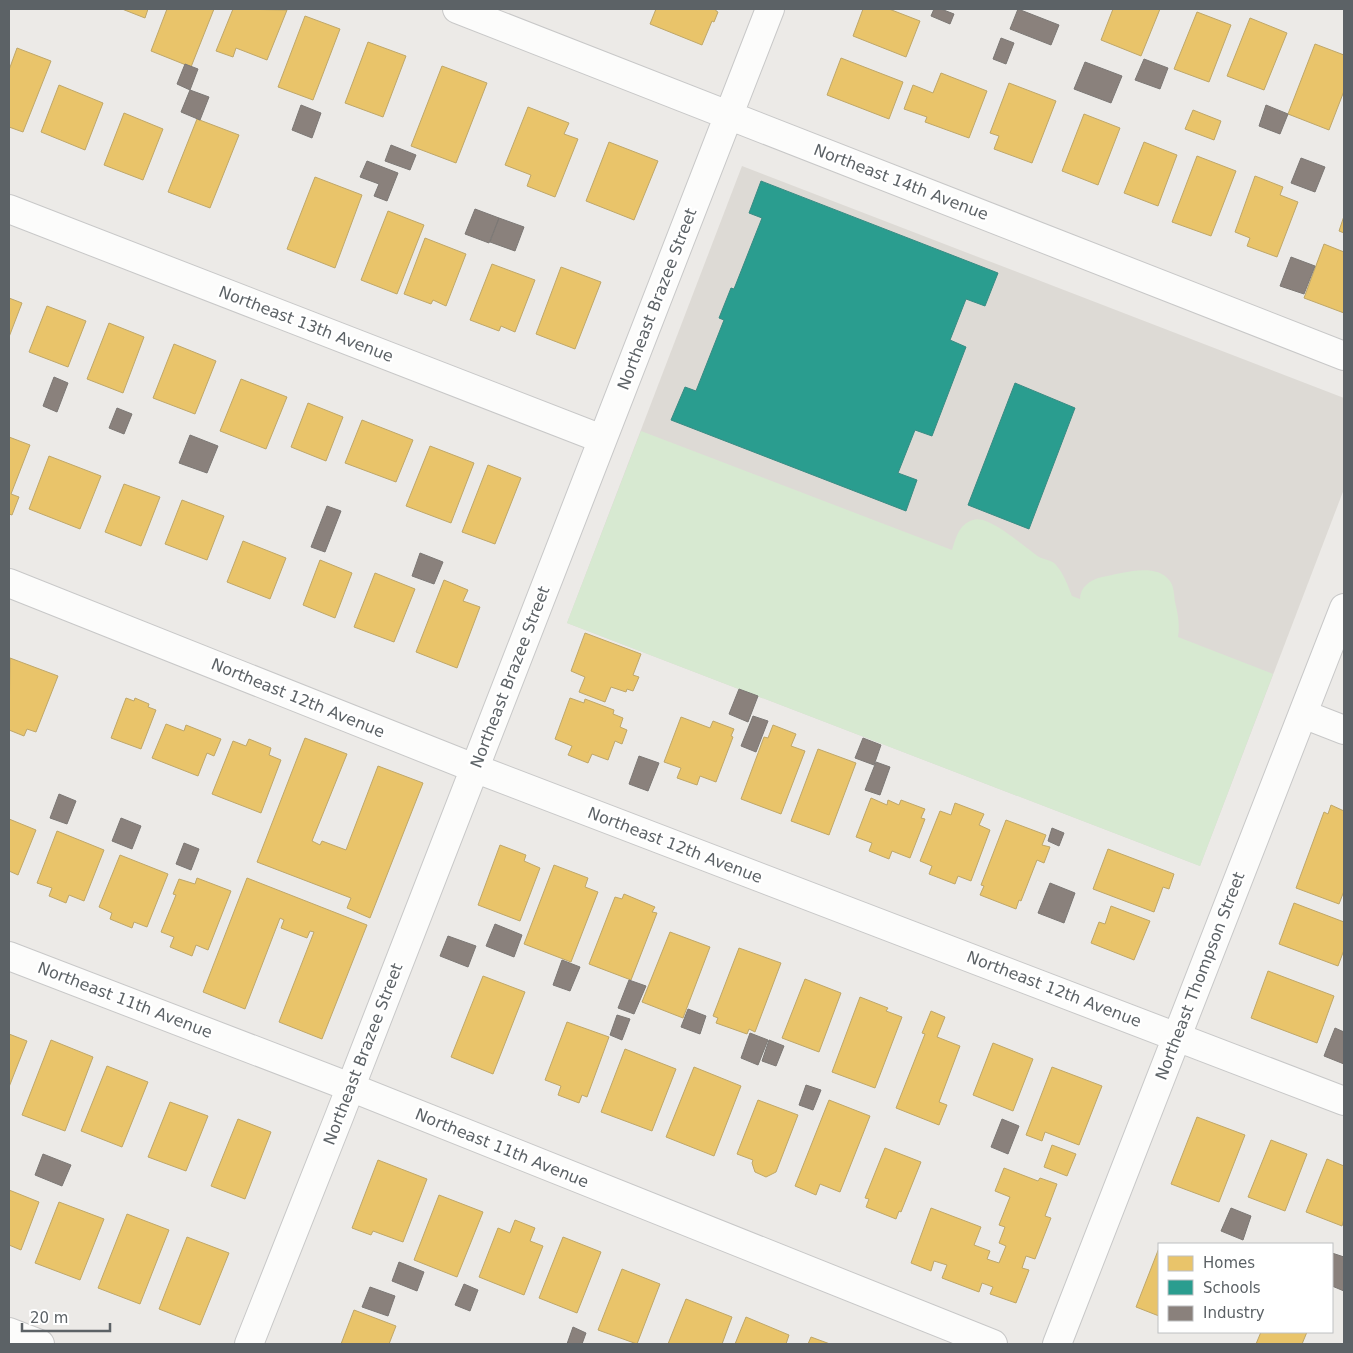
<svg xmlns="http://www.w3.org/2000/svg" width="1353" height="1353" font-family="'DejaVu Sans',sans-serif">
  <rect width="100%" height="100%" fill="#eceae7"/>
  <!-- education -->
  <path fill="#dddad5" d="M742,166L1344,398V489L1200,866L567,623Z"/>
  <!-- green -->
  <path fill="#d7e9d1" d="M641,431L952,550C956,538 959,524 973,520C989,514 1025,548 1039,557C1045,560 1052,560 1056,565C1064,574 1068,586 1072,596L1080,599C1080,587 1090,580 1102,577C1120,574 1155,562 1169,580C1174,585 1174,595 1175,602C1178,614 1180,625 1178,637L1273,674L1200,866L567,623Z"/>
  <!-- homes -->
  <path fill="#e9c46a" stroke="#bfa769" d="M122,9H148L145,18Z
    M167,9H214L191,67L151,51Z
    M233,9L287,10L267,60L236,48L233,57L216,51Z
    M656,9H716V11L718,12L714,22L712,21L702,45L650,24Z
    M863,9H889L920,21L906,57L853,36Z
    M1113,9H1160L1141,56L1101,40Z
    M1197,12L1231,25L1209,82L1174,69Z
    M305,16L340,29L313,100L278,87Z
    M1250,18L1287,33L1264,90L1227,76Z
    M368,42L406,56L383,117L345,103Z
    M1315,44L1344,55V91L1329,130L1288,114Z
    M17,48L51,61L23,132L9,127V70Z
    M841,58L903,82L889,119L827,95Z
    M442,66L487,83L456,163L411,146Z
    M941,73L987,91L969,138L925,122L927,117L904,109L913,85L933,93Z
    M1009,83L1056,101L1032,163L994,149L999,136L990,133Z
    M59,85L103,103L85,150L41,132Z
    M528,107L569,123L564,134L578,139L555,197L527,186L531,175L505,165Z
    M1193,110L1221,121L1214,140L1185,129Z
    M124,113L163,129L143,180L104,165Z
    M1084,114L1120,128L1098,185L1062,171Z
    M197,119L239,135L210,208L168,192Z
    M609,142L658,161L634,220L586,201Z
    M1144,142L1177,155L1158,206L1124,193Z
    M1197,156L1236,171L1211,236L1172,222Z
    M1255,176L1283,187L1280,195L1298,202L1277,257L1247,246L1250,238L1235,232Z
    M315,177L362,195L335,268L287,249Z
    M388,211L424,225L397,294L361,280Z
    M1344,216V233L1339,231Z
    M425,238L466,254L446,306L433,300L431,304L404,294Z
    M1324,244L1344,252V313L1304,298Z
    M492,264L535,280L515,332L501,326L499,331L470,320Z
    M561,267L601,282L575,349L536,334Z
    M9,298L22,303L9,337Z
    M47,306L86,321L68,367L29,352Z
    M109,323L144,337L123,393L87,379Z
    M174,344L216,361L195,414L153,398Z
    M241,379L287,397L266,449L220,431Z
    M308,403L343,417L326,461L291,447Z
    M362,420L413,440L396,482L345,463Z
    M9,437L30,445L11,494L19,497L12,515L9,514Z
    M430,446L474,463L451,523L406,506Z
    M49,456L101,476L80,529L29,509Z
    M488,465L521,478L495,544L462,532Z
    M124,484L160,497L141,546L105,532Z
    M182,500L224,516L207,560L165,544Z
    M243,541L286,558L270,599L227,582Z
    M320,560L352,573L335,618L303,605Z
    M375,573L415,589L394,642L354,627Z
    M444,580L468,590L463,601L480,607L457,668L416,652Z
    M585,633L641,654L633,675L639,677L633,691L627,689L626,692L611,687L605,702L579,692L585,677L571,671Z
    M10,658L58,676L36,732L27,729L24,736L9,730Z
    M126,698L134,701L135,698L149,704L148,707L156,710L141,749L111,738Z
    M570,698L584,703L585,699L614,710L613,714L623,718L620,727L627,730L622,744L615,741L608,760L592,754L588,763L568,755L572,746L555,739Z
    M681,717L710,728L713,721L734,729L731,736L733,737L716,782L700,776L697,785L677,778L681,768L664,762Z
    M166,724L184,731L186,725L221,739L214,756L207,753L198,776L152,758Z
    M773,725L796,734L791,746L805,751L781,814L741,799L764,737L768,738Z
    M305,738L347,754L312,841L320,845L322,841L346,850L378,766L423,783L370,918L347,908L351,898L257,862Z
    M249,739L271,748L269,755L281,760L261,813L212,794L233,741L246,746Z
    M818,749L856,763L829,835L791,821Z
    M871,798L887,805L888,800L899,805L901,800L925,809L921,818L925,819L910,858L892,851L889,859L869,851L872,843L856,837Z
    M955,803L984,814L979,825L990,830L971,881L958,876L955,884L929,874L932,866L920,861L940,811L951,815Z
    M1331,805L1344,811V891L1339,904L1296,888L1324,812L1328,814Z
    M9,819L36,830L18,875L9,871Z
    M1006,820L1046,835L1042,845L1050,847L1044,863L1037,860L1021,901L1019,900L1016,909L980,895L984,886L981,885Z
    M57,831L104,850L84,901L69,895L66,903L49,896L52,888L37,883Z
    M500,845L526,855L524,861L540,868L520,921L478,905Z
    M1108,849L1174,874L1169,889L1163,887L1154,912L1093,889Z
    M120,855L168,874L147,927L134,922L132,928L110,919L112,913L99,907Z
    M554,865L588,878L585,887L598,892L571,962L524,944Z
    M197,878L231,891L208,950L196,945L192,956L170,947L174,937L161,932L176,895L173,894L179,879L195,884Z
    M247,878L367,925L322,1039L279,1022L314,932L310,931L307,938L281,928L284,920L280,918L245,1009L203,992Z
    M624,894L655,907L652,912L657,913L631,980L589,964L615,897L622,899Z
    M1294,903L1344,922V950L1338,966L1279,944Z
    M1111,906L1150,921L1134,960L1091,943L1099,922L1105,924Z
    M670,932L710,947L683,1018L642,1002Z
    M739,948L781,963L755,1032L749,1029L747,1034L716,1023L718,1018L713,1016Z
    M1268,971L1334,996L1317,1043L1251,1018Z
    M483,976L525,992L493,1074L451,1057Z
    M805,979L841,993L819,1052L782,1038Z
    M860,997L888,1008L886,1011L902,1017L875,1088L832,1072Z
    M931,1011L945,1017L937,1037L960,1046L939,1102L947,1105L939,1125L896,1108L925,1034L922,1033Z
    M567,1022L609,1037L587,1097L582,1095L579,1103L558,1095L561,1086L545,1080Z
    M9,1034L27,1041L9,1087Z
    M51,1040L93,1057L65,1131L22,1115Z
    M993,1043L1033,1059L1013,1111L973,1095Z
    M625,1049L676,1069L652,1131L601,1112Z
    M107,1066L148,1082L122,1147L81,1131Z
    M694,1067L741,1086L714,1156L666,1137Z
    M1052,1067L1102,1086L1079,1145L1045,1132L1042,1141L1026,1135Z
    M758,1100L798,1115L776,1172L766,1177L755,1172L752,1163L753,1160L737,1154Z
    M829,1100L870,1116L840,1192L820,1184L816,1195L795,1186Z
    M170,1102L208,1116L186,1171L148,1157Z
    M1197,1117L1245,1135L1219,1202L1171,1184Z
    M238,1119L271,1132L245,1199L211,1186Z
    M1271,1140L1307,1154L1285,1211L1248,1197Z
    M1052,1145L1076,1154L1067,1176L1044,1167Z
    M885,1148L921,1162L901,1212L899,1211L896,1219L866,1207L869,1199L865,1198Z
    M1327,1159L1344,1166V1219L1342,1226L1306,1212Z
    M378,1160L427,1179L403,1242L373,1231L371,1235L352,1228Z
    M1004,1168L1038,1181L1040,1178L1057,1184L1045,1216L1051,1218L1035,1259L1026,1256L1022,1268L1029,1270L1016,1303L990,1294L993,1287L982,1283L979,1292L942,1278L947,1265L934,1261L931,1271L911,1263L931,1208L981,1227L974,1245L990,1251L987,1259L999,1263L1006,1246L999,1243L1005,1227L999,1225L1010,1197L995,1191Z
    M9,1190L39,1202L21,1250L9,1245Z
    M439,1195L483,1212L457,1277L414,1260Z
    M59,1202L104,1219L80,1280L35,1263Z
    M127,1214L169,1230L140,1304L98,1288Z
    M515,1220L535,1228L530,1241L543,1246L524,1295L479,1277L498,1228L510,1233Z
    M187,1237L229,1253L200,1325L159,1309Z
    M563,1237L601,1252L577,1313L539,1298Z
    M1159,1248V1316L1136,1307Z
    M622,1269L660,1284L637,1344L598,1330Z
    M686,1299L732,1317L722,1344H668Z
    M354,1310L396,1326L389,1344H341Z
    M746,1317L789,1335L786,1344H735Z
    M1261,1332H1307L1302,1344H1256Z
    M811,1337L830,1344H808Z"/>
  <!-- schools -->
  <path fill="#2a9d8f" stroke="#398b83" d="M761,181L998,273L985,306L966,299L950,340L966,347L932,436L915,430L898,473L917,480L906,511L671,420L685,387L696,391L724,320L719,318L731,288L734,289L762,218L749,213Z
    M1015,383L1075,408L1029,529L968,505Z"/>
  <!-- industry -->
  <path fill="#8a817c" stroke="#7c7875" d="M934,9H941L954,14L950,24L931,16Z
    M1018,9L1059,25L1051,45L1010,29Z
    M1001,38L1014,43L1006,64L993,59Z
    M1144,59L1168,68L1160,89L1135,80Z
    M1085,62L1122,76L1111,103L1074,89Z
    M185,64L198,69L190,90L177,84Z
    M190,90L209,97L200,120L181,112Z
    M301,105L321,113L312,138L292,130Z
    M1266,105L1288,114L1280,134L1259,126Z
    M391,145L416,155L410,170L385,161Z
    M1301,158L1325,167L1315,192L1291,183Z
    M367,161L398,173L387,201L374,196L379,184L360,177Z
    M475,209L499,218L489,243L465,234Z
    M499,218L524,227L515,251L490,242Z
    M1291,257L1315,266L1304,294L1280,286Z
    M54,377L68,383L57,412L43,406Z
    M117,408L132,414L124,434L109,428Z
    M190,435L218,446L207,473L179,463Z
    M327,506L341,511L325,552L311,547Z
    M420,553L443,562L434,584L412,576Z
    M739,689L758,696L748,722L729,714Z
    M753,716L768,721L756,752L741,746Z
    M863,738L881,745L874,765L855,758Z
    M639,756L659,763L648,791L629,784Z
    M876,762L890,767L880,795L865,790Z
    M59,794L76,801L67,824L50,818Z
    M121,818L141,826L132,849L112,841Z
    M1052,828L1064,833L1059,846L1048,841Z
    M184,843L199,849L191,870L176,864Z
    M1050,883L1075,893L1064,923L1038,913Z
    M495,924L522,935L514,957L486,946Z
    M448,936L476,946L468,967L440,956Z
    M562,960L580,967L570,991L553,985Z
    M629,980L646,986L634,1014L618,1008Z
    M688,1009L706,1016L700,1034L681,1027Z
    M617,1015L630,1019L622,1040L610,1035Z
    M1335,1028L1344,1032V1064L1324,1056Z
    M750,1033L768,1040L758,1065L741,1058Z
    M769,1040L784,1046L776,1066L762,1061Z
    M806,1085L821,1090L813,1110L799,1105Z
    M1002,1119L1019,1126L1008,1154L991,1147Z
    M43,1154L71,1165L62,1186L35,1175Z
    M1231,1208L1251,1216L1243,1240L1221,1231Z
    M1332,1253L1344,1257V1291L1332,1286Z
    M399,1262L424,1272L417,1291L392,1281Z
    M464,1284L478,1290L470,1311L455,1305Z
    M370,1287L395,1296L388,1316L362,1307Z
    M573,1327L586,1333L582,1344H567Z"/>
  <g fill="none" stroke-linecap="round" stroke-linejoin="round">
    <defs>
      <path id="street" d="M457,9L1344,356
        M9,209L602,439
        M9,583L474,768L1344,1101
        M1303,714L1344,730
        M9,956L350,1087L993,1344
        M9,1332L40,1344
        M249,1344L339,1117L770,9
        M1057,1344L1344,608"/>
    </defs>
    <!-- street casing -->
    <use href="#street" stroke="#c8c8c8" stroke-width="30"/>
    <!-- street -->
    <use href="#street" stroke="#fcfcfb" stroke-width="28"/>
  </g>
  <g text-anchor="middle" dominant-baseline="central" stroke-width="5" stroke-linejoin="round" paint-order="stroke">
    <!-- street labels -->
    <g font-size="16" fill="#5c6266" stroke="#fff">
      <text transform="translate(901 182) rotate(21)">Northeast 14th Avenue</text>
      <text transform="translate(657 299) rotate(-69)">Northeast Brazee Street</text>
      <text transform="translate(306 324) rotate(21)">Northeast 13th Avenue</text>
      <text transform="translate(510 677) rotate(-69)">Northeast Brazee Street</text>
      <text transform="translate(298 698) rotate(22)">Northeast 12th Avenue</text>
      <text transform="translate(675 845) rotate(21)">Northeast 12th Avenue</text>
      <text transform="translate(1200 976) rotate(-69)">Northeast Thompson Street</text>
      <text transform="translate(1054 989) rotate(21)">Northeast 12th Avenue</text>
      <text transform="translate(125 1000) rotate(21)">Northeast 11th Avenue</text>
      <text transform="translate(363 1054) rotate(-69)">Northeast Brazee Street</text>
      <text transform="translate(502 1148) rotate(22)">Northeast 11th Avenue</text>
    </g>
  </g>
  <!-- border -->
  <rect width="1353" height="1353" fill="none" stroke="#5c6266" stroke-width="20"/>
  <!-- legend -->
  <rect x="1158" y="1243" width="175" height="90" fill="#ffffff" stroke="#bec0c2"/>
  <rect x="1168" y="1256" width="25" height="15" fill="#e9c46a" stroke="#bec0c2"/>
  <text x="1203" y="1268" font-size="15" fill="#5c6266">Homes</text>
  <rect x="1168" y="1280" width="25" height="15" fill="#2a9d8f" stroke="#bec0c2"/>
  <text x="1203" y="1293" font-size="15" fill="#5c6266">Schools</text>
  <rect x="1168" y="1306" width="25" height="15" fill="#8a817c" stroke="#bec0c2"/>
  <text x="1203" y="1318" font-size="15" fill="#5c6266">Industry</text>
  <!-- scale -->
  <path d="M22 1323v8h88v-8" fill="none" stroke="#5c6266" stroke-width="2.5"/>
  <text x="30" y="1323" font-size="15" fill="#5c6266" stroke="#ffffff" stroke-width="4" paint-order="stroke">20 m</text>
</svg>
